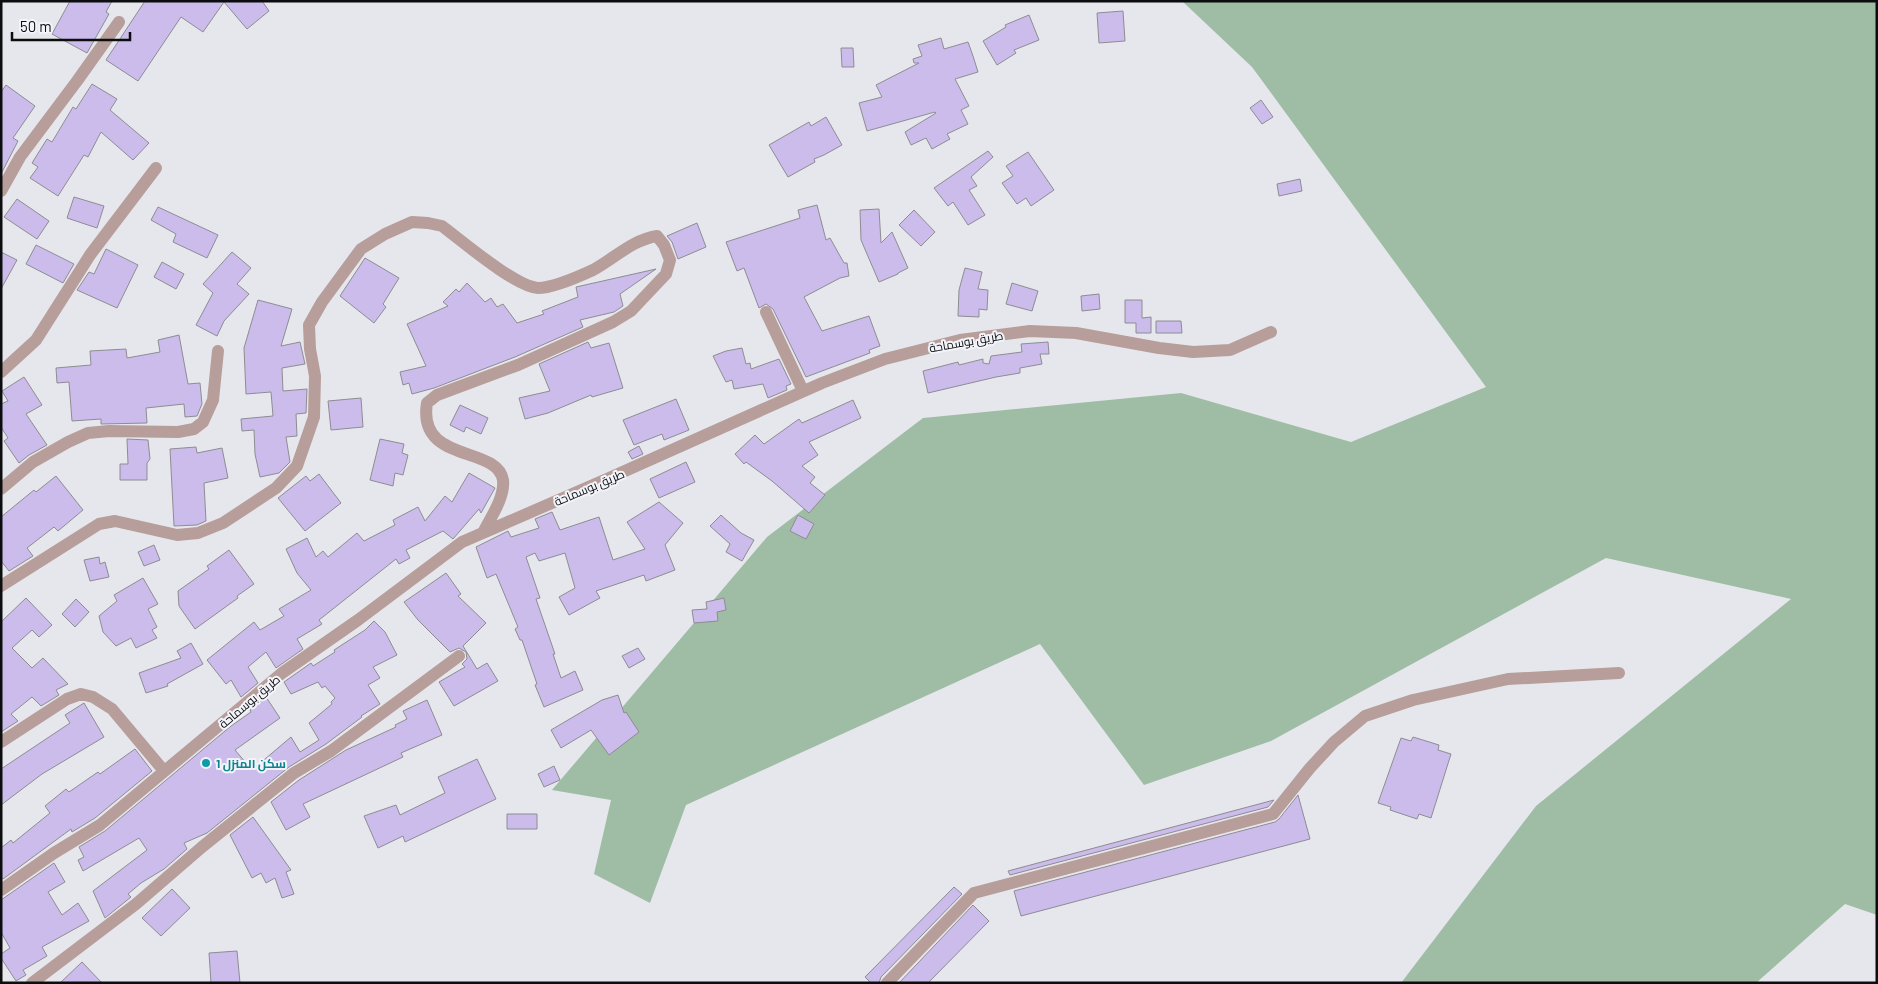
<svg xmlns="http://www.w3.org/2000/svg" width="1878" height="984" font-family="Barlow,Cairo,sans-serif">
  <rect width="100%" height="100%" fill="#e6e7ed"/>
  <!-- green -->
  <path fill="#9fbda5" d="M1182,1H1877V915L1845,904L1756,983H1401L1536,806L1791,599L1606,558L1271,741L1144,785L1040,644L686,805L650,903L594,874L611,800L552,790L767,537L923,418L1181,393L1351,442L1486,387L1252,67Z"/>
  <!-- building -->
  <path fill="#cbbcec" stroke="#8e8c92" d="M70,1H112L106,12L109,14L87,53L52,34Z
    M145,1H262L269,11L247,29L224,2L203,32L181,17L138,81L106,60Z
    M1123,11L1125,41L1099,43L1097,13Z
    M1029,15L1039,40L1014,50L1016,53L997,65L983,41L1006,27L1005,25Z
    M941,38L944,49L968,42L973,56L978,72L955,79L969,106L961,110L968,124L947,134L950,139L932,149L926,138L911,145L905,132L936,113L935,112L867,131L859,103L882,97L876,85L919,63H914L913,59L922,56L918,45Z
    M841,48H853L854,67H842Z
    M92,84L117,99L110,110L149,143L133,160L101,132L88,157L84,155L58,196L30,178L38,167L32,163L47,139L52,142L73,107L76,109Z
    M6,85L35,106L13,138L18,141L1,174V92Z
    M1261,100L1273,117L1262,124L1250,108Z
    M826,117L842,145L824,155L814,159L815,162L788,177L769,145L809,122L811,126Z
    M988,151L993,157L971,177L977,186L969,190L985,215L968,225L953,202L948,206L934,188Z
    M1028,152L1054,190L1031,206L1026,198L1017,204L1002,183L1013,176L1006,166Z
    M1300,179L1302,191L1279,196L1277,184Z
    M74,197L104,206L97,228L67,218Z
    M17,199L49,221L37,239L4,217Z
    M817,205L826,240L830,238L844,263H847L849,276L840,278L804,297L822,331L869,316L880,346L869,350L870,353L806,377L773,309L766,304L759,308L744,268L737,271L726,242L800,218L798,210Z
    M158,207L218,235L207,258L173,242L176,234L151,220Z
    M879,209L881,243L892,232L908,268L898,273V274L879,282L861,240L860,210Z
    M914,210L935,232L921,246L899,225Z
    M697,223L706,247L678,259L672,242L667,236Z
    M36,245L74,264L63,283L26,264Z
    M106,249L138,265L117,308L77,290L89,272L94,274Z
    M1,252L17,260L1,289Z
    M232,252L251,268L237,284L249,294L224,321L217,336L196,325L213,293L203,284Z
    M365,258L399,278L383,304L386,307L374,323L340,296Z
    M162,262L184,274L176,289L154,277Z
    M965,268L982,272L978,289L988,290L987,310L979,309V317L958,316L959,290Z
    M656,269L620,294L623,306L614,312L580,320L583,327L515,357L434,388L412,394L409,383L403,385L400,372L426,366L407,324L448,306L443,302L456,289L459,292L467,283L485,302L491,298L497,307L503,304L517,323L544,314L542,311L578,297L576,287Z
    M1012,283L1038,291L1032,311L1006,304Z
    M1099,294L1100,309L1082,311L1081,296Z
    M258,300L292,309L281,346L300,342L305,364L282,368L283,391L307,389L306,413L296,414L297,436L286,437L290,462L279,473L260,477L255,454L254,430L242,431L241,419L273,416L271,392L246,394L244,348Z
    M1125,300H1142V318L1151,317V333H1136V323H1125Z
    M1156,321H1181L1182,333H1156Z
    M179,335L188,384L200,383L202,404L197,416L185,417L184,404L146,408L147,423L101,424V419L72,421L69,382L57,383L56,368L91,365L90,351L126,349L127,358L160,352L158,340Z
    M588,342L591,348L609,343L623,388L592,397L591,395L548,413L525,419L519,398L550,391L539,364Z
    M1048,342L1049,354H1040L1042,364L1020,368V373L996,377L928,393L923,371L958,362L959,365L983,359V363L989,364L991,356L1022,352L1021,344Z
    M742,348L746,364L750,363L751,369L779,359L791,384L786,386L787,390L768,398L763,384L734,389L732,380L726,382L713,356L726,351Z
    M24,377L42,405L26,414L47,445L29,455L19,463L4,441L8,438L1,427V404L8,401L2,391Z
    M361,398L363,427L331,430L328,401Z
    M676,399L689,430L664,440L662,434L634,445L623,420Z
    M853,400L861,418L809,442L818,455L802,466L815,477L810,483L825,495L809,513L772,481L746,462L744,464L735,454L755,435L764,444L799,419L802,423Z
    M460,405L488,418L481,434L466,427L464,432L450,425Z
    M127,439L148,440L150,459L147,463V480H120V464H128Z
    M380,439L404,444L402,453L408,455L403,475L395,473L393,486L370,480Z
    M639,446L643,454L632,459L628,452Z
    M196,447L197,453L222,448L228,478L204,483L206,521L197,525L174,526L170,449Z
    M686,462L695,482L659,498L650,479Z
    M469,473L495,488L481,513L479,509L453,539L443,531L406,550L410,558L399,564L396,559L319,620L322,624L297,639L303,649L276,668L266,652L248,667L258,683L241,697L231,680L226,684L207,660L254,622L260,630L284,616L279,609L311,590L297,573L286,549L307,538L316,557L323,551L328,557L357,533L364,541L395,525L393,520L418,507L425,521L445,496L452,502Z
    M319,474L341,503L305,531L278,498L306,476L310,481Z
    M56,476L83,510L58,531L54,527L27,548L33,556L9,571L1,561V517L34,490L36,492Z
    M659,502L683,523L665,545L675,570L646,581L644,575L596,591L600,598L569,615L559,597L575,588L565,553L539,561L535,553L526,557L540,598L536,599L555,654H553L561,678L575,671L583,690L544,707L535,685L537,684L522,640H520L515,629L518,627L496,574L487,578L476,547L508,531L511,537L539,528L535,519L552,512L560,530L599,517L613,560L645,549L627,522Z
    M721,515L741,533L754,540L742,561L726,552L730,544L710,526Z
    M798,515L814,524L806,539L790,531Z
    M154,545L160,560L144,566L138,552Z
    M229,550L254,584L237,596L238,598L195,629L179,606L178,591L209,569L207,566Z
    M99,557L100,564L105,562L109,577L90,581L84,560Z
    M446,573L461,594L458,596L486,623L463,646L477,669L487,663L498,681L454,706L439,682L465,667L462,664L467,659L466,652L459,648L450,652L418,620L404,602Z
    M143,578L158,604L148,609L157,627L152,630L157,638L136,648L131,638L116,646L103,632L99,616L117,601L114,595Z
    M26,598L52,625L39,637L32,630L12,648L32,668L43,658L68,684L56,690L59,695L41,706L32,697L11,714L18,721L1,732V622Z
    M724,598L726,610L717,612L718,621L694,623L692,610L707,609L706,602Z
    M76,599L89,612L75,627L62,614Z
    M374,621L385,632L397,655L373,667L380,678L368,685L380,704L361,716L362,717L326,744L289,767L207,833L184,843L187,849L164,869L141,883L128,894L131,897L105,918L93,891L147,850L139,838L83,871L78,860L84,857L79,847L105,831L231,726L251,712L250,710L266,697L280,718L235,750L252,770L291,737L300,752L319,740L309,723L332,704L331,702L335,698L325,686L322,688L318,682L291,694L284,682L311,663L313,666L335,652L334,650L365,630Z
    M191,643L203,664L167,684L168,686L146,693L139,673L181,658L177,651Z
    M638,648L645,659L629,668L622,656Z
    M618,695L624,713L626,712L639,732L609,755L591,730L561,748L551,730L602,700Z
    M427,700L442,735L401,753L403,757L303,804L310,817L286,830L271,802L299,780L346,750L396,727L395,725L407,719L403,711Z
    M84,703L104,737L42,774L1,805V769L70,723L65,715Z
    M1413,737L1439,745L1438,750L1451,754L1431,818L1419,814L1417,819L1390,810L1391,807L1378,803L1401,738L1411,741Z
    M135,749L152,771L95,818L72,832L71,829L3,879L1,877V848L11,840L13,843L50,813L45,806L66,789L69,792L98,772L100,774Z
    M477,759L496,799L405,842L403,836L378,848L364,816L396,805L400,815L445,793L438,777Z
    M554,766L560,780L544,787L538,774Z
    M1298,795L1310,839L1021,916L1014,891L1275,822L1279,819Z
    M1274,800L1268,807L1010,875L1008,871Z
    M507,814H537V829H507Z
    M253,817L291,870L286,872L294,894L282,898L275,878L266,883L261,873L252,878L230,835Z
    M54,863L65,882L48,892L62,915L78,903L89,921L42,947L47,956L23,970L26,975L16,981L1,958V954L10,948L1,932V900Z
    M954,887L962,894L881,977L879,983H871L865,977Z
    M172,889L190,908L161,936L142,918Z
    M973,905L989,921L928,983H899Z
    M237,951L240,983H211L209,953Z
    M82,962L102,983H60Z"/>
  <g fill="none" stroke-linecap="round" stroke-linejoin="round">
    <!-- street -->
    <path stroke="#b79e9a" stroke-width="12" d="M1,191L20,157L77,81L119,22
      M766,312L803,391
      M1,372L36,340L90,255L156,168
      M1,489L33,462L68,442L88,433L109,431L178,432L194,429L203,422L213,400L218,351
      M1,586L99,524L115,521L177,535L198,533L223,523L276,488L297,466L314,417L315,376L310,349L309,325L322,302L361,249L385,234L412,222L428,223L442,226C462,241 516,287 538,288C552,288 580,276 593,270C615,258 632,240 657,236L664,245L670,260L666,274L631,311L613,322L518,365L437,395L427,403C417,464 497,445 503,480C505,497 491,517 484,531
      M1,742L67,699L81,694L93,697L112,709L164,771
      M1,890L54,853L100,825L282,673L358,620L462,542L607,479L822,383L885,359L960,340L1030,331L1076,333L1159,348L1193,352L1230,350L1271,332
      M32,983L136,904L202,847L294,773L331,751L459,656
      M887,983L974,893L1273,814L1310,768L1334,742L1365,716L1413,700L1508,679L1619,673"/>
  </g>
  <!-- markers -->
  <circle fill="#0f9aa8" stroke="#f3f4fa" stroke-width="2" cx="206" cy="763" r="5"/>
  <g text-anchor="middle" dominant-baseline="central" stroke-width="4" stroke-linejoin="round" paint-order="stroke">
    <!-- street labels -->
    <g font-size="12" fill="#0c0d0f" stroke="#f3f4fa">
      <text transform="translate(966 341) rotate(-10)">طريق بوسماحة</text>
      <text transform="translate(589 487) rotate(-23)">طريق بوسماحة</text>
      <text transform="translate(249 701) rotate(-40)">طريق بوسماحة</text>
    </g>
    <!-- culture labels -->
    <g font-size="12" font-weight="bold" fill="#0d838f" stroke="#f3f4fa" text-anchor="start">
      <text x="216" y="763">سكن المنزل 1</text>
    </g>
  </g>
  <!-- border -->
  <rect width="1878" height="984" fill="none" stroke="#0c0d0f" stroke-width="5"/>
  <!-- scale -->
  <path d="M12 32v8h118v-8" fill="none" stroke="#0c0d0f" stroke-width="2.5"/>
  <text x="20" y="32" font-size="15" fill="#0c0d0f" stroke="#f3f4fa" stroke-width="4" paint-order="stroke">50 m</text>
</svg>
